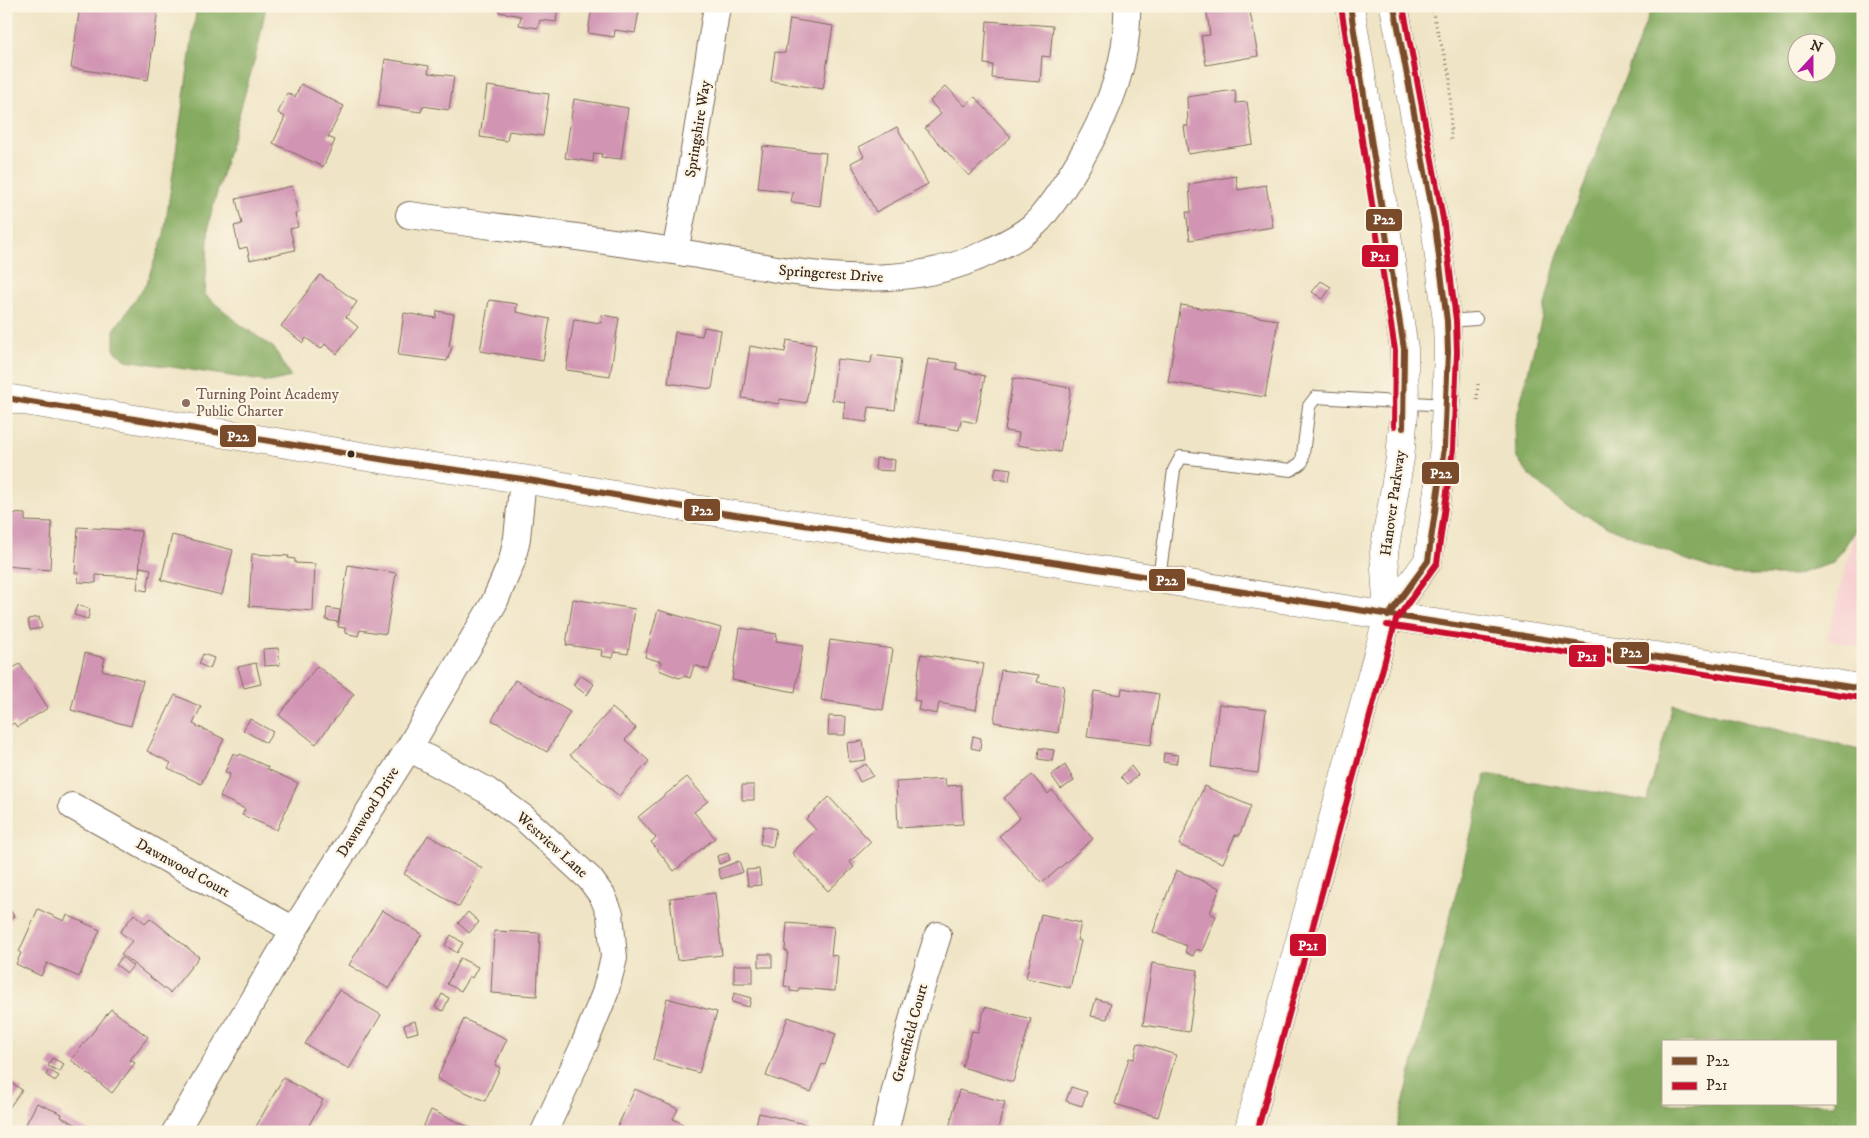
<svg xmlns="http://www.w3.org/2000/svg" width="1869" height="1138" font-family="'IM FELL DW Pica',serif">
  <rect width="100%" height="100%" fill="#fcf5e5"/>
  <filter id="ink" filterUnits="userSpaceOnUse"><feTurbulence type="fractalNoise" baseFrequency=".02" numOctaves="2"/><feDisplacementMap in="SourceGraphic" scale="10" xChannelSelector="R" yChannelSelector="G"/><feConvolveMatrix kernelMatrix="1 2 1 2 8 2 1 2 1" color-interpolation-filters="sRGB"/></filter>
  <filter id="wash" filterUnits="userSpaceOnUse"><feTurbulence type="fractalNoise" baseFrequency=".0096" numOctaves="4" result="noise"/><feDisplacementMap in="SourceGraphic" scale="20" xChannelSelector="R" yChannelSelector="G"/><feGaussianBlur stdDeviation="1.12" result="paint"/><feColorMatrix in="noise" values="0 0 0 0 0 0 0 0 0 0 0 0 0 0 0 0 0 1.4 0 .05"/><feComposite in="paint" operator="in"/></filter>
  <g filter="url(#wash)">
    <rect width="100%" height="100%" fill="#efe4c5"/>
    <!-- built -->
    <path fill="#f7cfd1" d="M1863,510V648L1827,639L1855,531Z"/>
    <!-- forest -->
    <path fill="#85ab61" stroke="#606a40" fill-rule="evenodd" d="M197,6H266L258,47L209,221L205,295L241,325L274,348L291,377L269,382L126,360L114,350V330L146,284L164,235Z
      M1652,6H1863V510L1855,531L1833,563L1794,575H1732L1687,560L1616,530L1564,505L1528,474L1516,456L1515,424L1557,257ZM1796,42H1826V72H1796Z
      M1673,704L1863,751V1132H1396L1486,774L1647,801ZM1663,1042H1835V1104H1663Z"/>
    <g id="blocks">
      <!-- building -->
      <path fill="#d194b3" d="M80,6H164L163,10H158L148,80L71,68Z
        M500,6H558L556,22L540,20L538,28L519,25L521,16L499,12Z
        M592,6H640L635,33L615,30L614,37L588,33Z
        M1206,6H1249L1258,56L1206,65L1201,36L1210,35Z
        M790,19L833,26L823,89L771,81L775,52L785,53Z
        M987,21L1053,26L1050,57L1042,56L1040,82L992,78L993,65L984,64Z
        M385,59L429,66L428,73L454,76L449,110L423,106L421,112L378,106Z
        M301,84L344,106L328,137L335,140L323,167L273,143L285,117L278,113L287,93L295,97Z
        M487,86L549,94L543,136L509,131L507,141L480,137Z
        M946,86L965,106L975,97L1011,137L969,176L925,128L941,114L930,101Z
        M1235,90L1236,103L1247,102L1253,144L1188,154L1184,126H1188L1187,97Z
        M574,99L628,108L621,159L601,157L602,154L594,153L593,162L565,158Z
        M897,127L928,184L876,212L851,163L864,156L859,147Z
        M763,146L826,153L820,206L791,202L793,192L758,188Z
        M1236,176L1238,190L1266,185L1273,227L1190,240L1186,212H1191L1189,184Z
        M292,186L298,213L295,214L298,227L290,229L295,250L250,260L247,247L239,249L234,226L242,224L236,199Z
        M320,275L357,302L346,317L358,327L337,354L325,344L321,349L306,338L303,343L281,326Z
        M1321,281L1331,287L1323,299L1312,292Z
        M489,300L517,304L516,312L550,319L543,361L480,351Z
        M1181,305L1278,320L1265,397L1168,382Z
        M437,311L454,314L449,346L452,347L447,361L398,355L404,313L436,318Z
        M602,315L619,318L610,376L566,370L574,319L601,323Z
        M704,327L721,330L712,389L668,383L675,332L702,336Z
        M787,340L816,345L806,403L780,399L779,404L742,398L750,346L785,352Z
        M872,355L901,359L895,410L869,407L867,422L843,419L845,402L832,400L837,359L871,363Z
        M928,359L957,363L956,369L985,376L976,423L961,420L959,430L917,423Z
        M1013,378L1071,388L1060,452L1017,445L1019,433L1005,431Z
        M876,458L895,460L894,471L875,470Z
        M996,467L1011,469L1009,481L994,478Z
        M6,513L25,514V521L52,522L50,570L6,566Z
        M78,527L141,531L139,577L96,575V583L78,582L79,573H75Z
        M172,535L233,550L222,595L161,580Z
        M252,554L289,556L288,558L295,559V563L315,564L313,611L249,606Z
        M348,565L396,573L386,634L360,630L358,636L345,633V628L338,627Z
        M140,567L151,569L147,591L137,589Z
        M573,599L635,609L628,654L614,652L613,658L601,656L602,650L566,645Z
        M77,605L90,609L88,619L74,615Z
        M327,608L340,610L338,622L326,620Z
        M658,610L721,628L709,670L694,665L690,678L684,676L679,678L659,670L662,662L645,657Z
        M39,617L42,628L30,630L28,619Z
        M740,628L777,634L776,641L803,645L795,692L732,680Z
        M830,640L893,649L883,710L821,700Z
        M278,648L280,665L264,666L263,649Z
        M85,653L105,658L102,670L143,681L131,726L71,710Z
        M203,654L214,658L210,669L199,664Z
        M921,654L984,664L976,710L939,703L937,714L918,710L920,701L914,700Z
        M256,663L261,684L244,688L238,667Z
        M20,664L48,708L17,727L14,723L6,728V672Z
        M317,666L354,694L316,744L279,715Z
        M1001,670L1039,675L1037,682L1064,686L1058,733L994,722Z
        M580,675L594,684L587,695L573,685Z
        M515,680L570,712L547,752L492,720Z
        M1122,688L1159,694L1151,745L1087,737L1094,691L1121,695Z
        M175,695L201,707L193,724L224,739L201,784L168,768L171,763L147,751Z
        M1219,704L1266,710L1258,773L1211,767Z
        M612,708L636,728L625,740L649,761L619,796L570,755Z
        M829,716L846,717L845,735H828Z
        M250,719L273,732L266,743L243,730Z
        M973,736L981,738L980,750L971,748Z
        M863,741L866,760L849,762L847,743Z
        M1039,748L1054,750L1052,761L1038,759Z
        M233,753L239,756L240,754L268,767L267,769L298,783L277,830L242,815L245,809L220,797L230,774L225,772Z
        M1164,753L1178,755L1176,764L1163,762Z
        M866,764L873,776L860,782L854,770Z
        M1065,765L1074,781L1061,789L1051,775Z
        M1131,766L1138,775L1128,784L1121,777Z
        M1032,775L1048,794L1052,790L1093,839L1042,883L999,836L1020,818L1004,798Z
        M687,777L708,801L694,812L715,838L674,871L651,842L656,838L638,817Z
        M945,779L946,786L961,785L963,824L898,828L896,782Z
        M742,785H754V800H742Z
        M1204,786L1251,806L1239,836L1235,835L1223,863L1179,845Z
        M829,797L871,842L850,862L854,867L828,891L792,853L816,830L806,819Z
        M763,826L776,829L773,847L760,844Z
        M428,835L482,868L459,907L404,874Z
        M728,853L730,860L719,864L717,856Z
        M739,861L743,872L721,879L718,869Z
        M759,869L761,885L748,886L746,870Z
        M1176,870L1220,888L1210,913L1216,916L1202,951L1196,949L1193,956L1185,952L1187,946L1153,932Z
        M715,893L722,955L677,960L670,898Z
        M6,904L14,916L6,922Z
        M38,909L64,921L67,915L100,930L79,977L47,963L41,976L16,964L21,953L19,952Z
        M382,910L422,934L389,989L349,965Z
        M468,912L479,922L469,933L458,923Z
        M134,914L145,923L150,918L199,957L170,993L121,954L132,941L120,932Z
        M1041,914L1081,923L1077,940L1081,941L1070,988L1026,978Z
        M787,923L834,927L831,955L838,956L835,991L799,988L798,992L790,991V987L784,986L788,951H785Z
        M494,931L540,933L537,996L491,993Z
        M451,935L463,943L457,953L445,945Z
        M759,954H772V967H759Z
        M122,957L133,966L127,973L116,965Z
        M460,958L478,967L472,978L469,976L461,991L447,984Z
        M1152,963L1198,970L1189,1032L1143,1025Z
        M734,965H753V983H734Z
        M339,990L381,1015L349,1069L305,1044Z
        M734,993L751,998L749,1007L732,1002Z
        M442,994L449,998L443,1011L435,1007Z
        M667,998L717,1012L699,1073L653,1060Z
        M1096,999L1111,1003L1107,1019L1091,1016Z
        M985,1007L1031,1019L1013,1082L962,1067L972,1031L978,1032Z
        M111,1009L148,1037L130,1060L135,1063L112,1093L71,1060Z
        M788,1017L836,1034L825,1065L822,1064L811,1092L766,1076Z
        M464,1019L507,1039L495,1065L500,1068L485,1101L437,1079Z
        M415,1021L418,1032L407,1035L404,1025Z
        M1138,1043L1176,1055L1158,1117L1115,1104L1129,1058L1134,1059Z
        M52,1058L64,1064L60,1072L48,1066Z
        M49,1070L59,1076L55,1081L46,1075Z
        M283,1078L323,1100L305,1132H253Z
        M6,1079L22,1090L6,1112Z
        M1071,1087L1087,1092L1082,1106L1066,1101Z
        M635,1089L678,1109L673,1119L683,1124L680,1132H615Z
        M959,1090L1005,1102L997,1132H948Z
        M37,1103L62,1114L61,1117L91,1132H22Z
        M431,1110L473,1129L472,1132H421Z
        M759,1113L809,1125L807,1132H754Z"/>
    </g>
  </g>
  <g filter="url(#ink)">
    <use href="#blocks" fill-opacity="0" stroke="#7a6b58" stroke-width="1"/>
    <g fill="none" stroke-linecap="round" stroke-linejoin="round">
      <defs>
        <path id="lane" d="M1447,321L1476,319
          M1159,578L1174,470L1181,457L1291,470L1302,462L1309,406L1316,397L1446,405"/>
        <path id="street" d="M409,215C497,227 585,237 673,251C778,267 889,302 991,251C1008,242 1026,234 1039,220C1056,200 1071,176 1084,153C1110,107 1129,60 1127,6
          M675,251L689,182L717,6
          M409,748L486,790L525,819L590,879L603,897L610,914L614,958L605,993L584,1045L544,1132
          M72,806L294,930
          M175,1132L294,930L409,748L494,603L512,561L517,538L523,479
          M885,1132L915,1008L938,935"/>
        <path id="secondary" d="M6,398L398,462L523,479L695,509L1046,561L1388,616L1815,680L1863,689
          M1388,616L1428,561L1444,448L1448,352L1447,321L1435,225L1394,6
          M1248,1132L1388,616L1384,553L1400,458L1405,402L1404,349L1380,188L1350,6"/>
      </defs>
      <!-- lane casing -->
      <use href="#lane" stroke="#7a6b58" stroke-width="14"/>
      <!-- street casing -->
      <use href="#street" stroke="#7a6b58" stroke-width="28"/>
      <!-- secondary casing -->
      <use href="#secondary" stroke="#7a6b58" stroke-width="29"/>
      <!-- path -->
      <path stroke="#7a6b58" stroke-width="3" stroke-dasharray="1 4" stroke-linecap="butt" d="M1431,6L1450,76L1451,143
        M1477,400L1478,384"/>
      <!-- lane -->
      <use href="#lane" stroke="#fff" stroke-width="12"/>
      <!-- street -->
      <use href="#street" stroke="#fff" stroke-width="26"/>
      <!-- secondary -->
      <use href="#secondary" stroke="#fff" stroke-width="28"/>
      <defs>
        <path id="bus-1" d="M1351,12L1404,349L1403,428
          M6,398L398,462L523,479L695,509L1046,561L1863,689
          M1388,616L1428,561L1444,448L1448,352L1447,321L1435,225L1394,6"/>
        <path id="bus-2" d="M1342,13L1395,350L1394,426
          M1387,625L1861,698
          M1257,1132L1396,620L1437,563L1453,449L1457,352L1456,320L1444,224L1403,6"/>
      </defs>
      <!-- bus-1 casing -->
      <use href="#bus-1" stroke="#fcf5e5" stroke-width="10"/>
      <!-- bus-2 casing -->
      <use href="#bus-2" stroke="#fcf5e5" stroke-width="10"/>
      <!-- bus-1 -->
      <use href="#bus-1" stroke="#7a4b2a" stroke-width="6"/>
      <!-- bus-2 -->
      <use href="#bus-2" stroke="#c8102e" stroke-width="6"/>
    </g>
  </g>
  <!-- markers -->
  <circle fill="#8d6e63" stroke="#fcf5e5" stroke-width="2" cx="186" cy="403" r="5"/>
  <circle fill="#3b2a1e" stroke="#fcf5e5" stroke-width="2" cx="351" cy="454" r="4.5"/>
  <g text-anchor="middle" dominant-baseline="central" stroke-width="4.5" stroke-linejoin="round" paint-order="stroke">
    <!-- street labels -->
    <g font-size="15" fill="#3b2a1e" stroke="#fcf5e5">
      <text transform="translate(698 129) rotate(-81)">Springshire Way</text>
      <text transform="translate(831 274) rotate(4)">Springcrest Drive</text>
      <text transform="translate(1393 503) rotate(-82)">Hanover Parkway</text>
      <text transform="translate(368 812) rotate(-58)">Dawnwood Drive</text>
      <text transform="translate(552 845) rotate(42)">Westview Lane</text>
      <text transform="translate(183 868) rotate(29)">Dawnwood Court</text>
      <text transform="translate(910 1033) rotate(-75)">Greenfield Court</text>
    </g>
    <!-- education labels -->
    <g font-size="15" fill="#785e54" stroke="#fcf5e5" text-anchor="start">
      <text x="196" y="394">Turning Point Academy<tspan x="196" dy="17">Public Charter</tspan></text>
    </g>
  </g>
  <g stroke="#fcf5e5" stroke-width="2">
    <rect x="1365" y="208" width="38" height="24" rx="5" fill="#7a4b2a"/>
    <rect x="1361" y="244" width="38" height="24" rx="5" fill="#c8102e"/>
    <rect x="219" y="424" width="38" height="24" rx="5" fill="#7a4b2a"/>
    <rect x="1421" y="461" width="39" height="24" rx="5" fill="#7a4b2a"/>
    <rect x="683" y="498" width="38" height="24" rx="5" fill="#7a4b2a"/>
    <rect x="1148" y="568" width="38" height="24" rx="5" fill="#7a4b2a"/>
    <rect x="1612" y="641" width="38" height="24" rx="5" fill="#7a4b2a"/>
    <rect x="1568" y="644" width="38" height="24" rx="5" fill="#c8102e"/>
    <rect x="1289" y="933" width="38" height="24" rx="5" fill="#c8102e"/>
  </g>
  <g font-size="14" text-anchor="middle" font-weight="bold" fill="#fff">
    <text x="1384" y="224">P22</text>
    <text x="1380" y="261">P21</text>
    <text x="238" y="441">P22</text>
    <text x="1441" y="478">P22</text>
    <text x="702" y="515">P22</text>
    <text x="1167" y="585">P22</text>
    <text x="1631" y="657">P22</text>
    <text x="1587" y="661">P21</text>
    <text x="1308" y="950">P21</text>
  </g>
  <!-- margin -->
  <rect width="1869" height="1138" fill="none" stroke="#fcf5e5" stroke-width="25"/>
  <!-- legend -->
  <rect x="1662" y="1040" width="175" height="65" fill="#fcf5e5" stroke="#afa495"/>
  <rect x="1672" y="1057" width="25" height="8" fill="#7a4b2a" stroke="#afa495"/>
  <text x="1706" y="1066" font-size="15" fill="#3b2a1e">P22</text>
  <rect x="1672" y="1082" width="25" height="8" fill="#c8102e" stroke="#afa495"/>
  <text x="1706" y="1090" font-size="15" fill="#3b2a1e">P21</text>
  <!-- north arrow -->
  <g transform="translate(1812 58) rotate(21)"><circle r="24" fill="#fcf5e5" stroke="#afa495"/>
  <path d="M0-4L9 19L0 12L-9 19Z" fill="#b5179e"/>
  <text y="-8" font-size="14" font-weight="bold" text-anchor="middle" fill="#3b2a1e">N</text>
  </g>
</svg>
